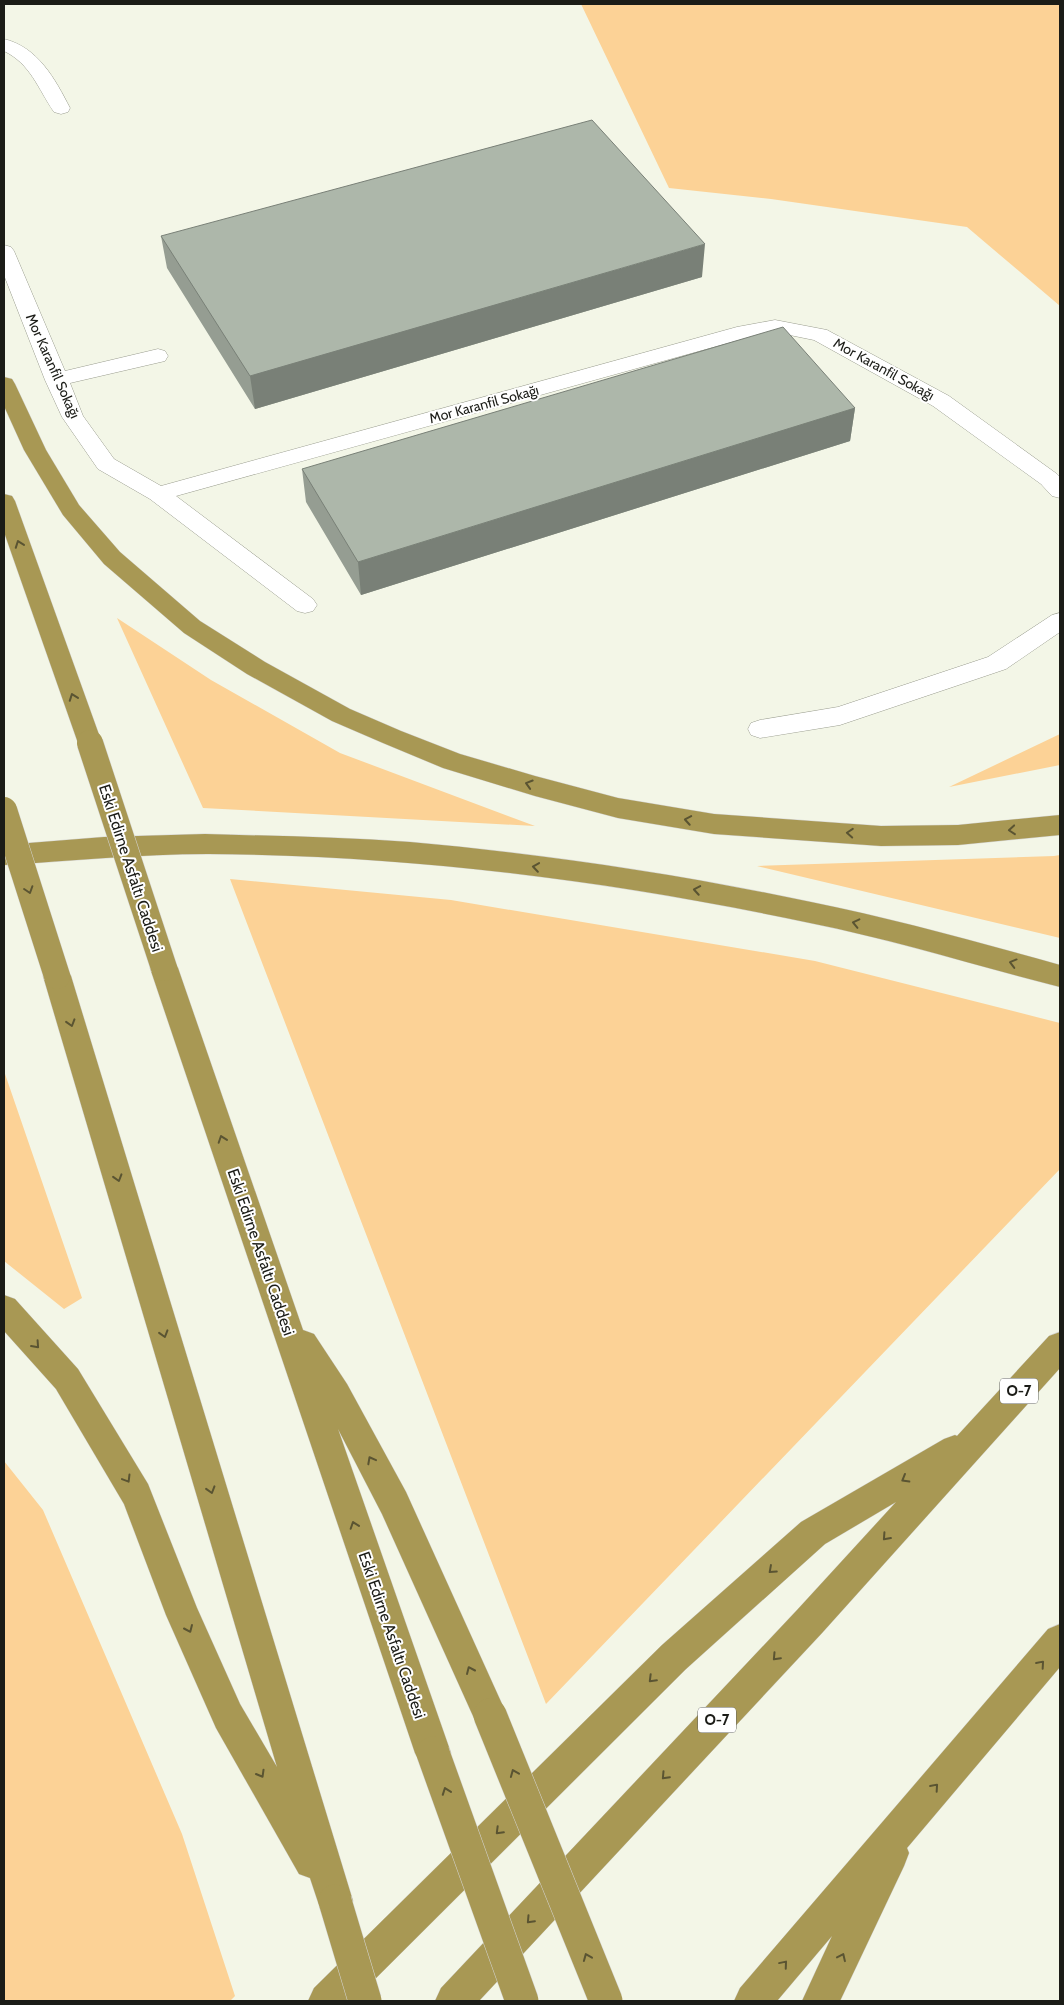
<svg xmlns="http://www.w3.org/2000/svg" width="1064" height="2005" font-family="Cabin,sans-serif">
  <rect width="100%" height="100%" fill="#f3f6e7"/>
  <!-- green -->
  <path fill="#fcd296" d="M581,4H1060V306L967,227L771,199L669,188Z
    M117,618L211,680L340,753L535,826L203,808Z
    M1060,734V765L949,787Z
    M1060,855V938L757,866L1054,856Z
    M230,879L451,900L815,961L1060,1023V1169L546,1704Z
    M4,1071L82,1298L64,1309L4,1261Z
    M4,1461L43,1510L182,1834L235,1996L230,2001H4Z"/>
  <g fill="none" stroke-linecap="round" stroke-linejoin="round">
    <defs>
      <path id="minor" d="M4,39C38,47 55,79 70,108L68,112L61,114L54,112C38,89 31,64 4,51Z
        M4,245L11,247L14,251L65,371L158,349L165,351L168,356L165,361L70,383L83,416L114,459L161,486L737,327L775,320L827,330L949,396L1057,474L1060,477V498L1052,496L1041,484L933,406L814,340L775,332L746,338L176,496L313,599L317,605L313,611L305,613L297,611L150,499L98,469L62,417L45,380L4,275Z
        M1060,613V632L1006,669L840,725L760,738L751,735L748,729L751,723L760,720L838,707L988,657L1052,615Z"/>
      <path id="highway" d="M4,377L12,379L15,384L46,450L79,505L120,552L200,621L265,662L350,709L401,731L460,754L535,776L618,798L714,814L881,826L958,825L1060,815V835L958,845L881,846L714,834L618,818L535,796L443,768L383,743L332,721L247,674L184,633L104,564L63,515L24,450L4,406Z
        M4,494L12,496L15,501L102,743L99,750L90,752L81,750L78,743L4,532Z
        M205,834C274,836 342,837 410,842C545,854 679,874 811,902C895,919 977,942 1060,965V987C977,966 895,940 810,923C612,881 411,855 208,854C139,854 72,861 4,865V845L104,837Z
        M164,957L174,960L178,968L303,1330L314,1334L347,1384L406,1492L507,1715L502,1727L490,1732L478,1727L382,1514L338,1429L451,1753L445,1765L433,1771L421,1765L415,1753L150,968L154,960Z
        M57,965L67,968L71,976L353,1901L348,1914L335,1919L322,1914L310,1878L299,1874L216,1728L166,1615L124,1504L56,1389L4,1331V1295L15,1299L78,1369L148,1484L197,1608L240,1704L277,1767L43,976L47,968Z
        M1060,1332V1368L822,1633L479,2001H435L441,1988L798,1609L896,1502L825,1544L686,1669L353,2001H308L314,1988L662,1645L801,1522L944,1439L955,1435L957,1436L1049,1336Z
        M1060,1624V1667L907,1848L909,1853L904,1866L840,2001H802L832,1936L777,2001H734L740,1988L1048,1629Z"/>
    </defs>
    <!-- minor casing -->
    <use href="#minor" stroke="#9a9d8f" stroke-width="1"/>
    <!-- highway casing -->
    <use href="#highway" stroke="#d6d6d5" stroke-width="1"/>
    <!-- minor -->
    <use href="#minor" fill="#fff" fill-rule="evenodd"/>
    <!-- highway -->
    <use href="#highway" fill="#a89854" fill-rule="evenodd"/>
    <defs>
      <path id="highway-bridge-far1" d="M90,743L164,968
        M4,810L57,976"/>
      <path id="highway-bridge" d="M490,1715L606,2001
        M433,1753L522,2001
        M335,1901L365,2001"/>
    </defs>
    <!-- highway-bridge-far1 casing -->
    <use href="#highway-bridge-far1" stroke="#d6d6d5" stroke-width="27" stroke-linecap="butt"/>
    <!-- highway-bridge casing -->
    <use href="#highway-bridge" stroke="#d6d6d5" stroke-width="34" stroke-linecap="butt"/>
    <!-- highway-bridge-far1 -->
    <use href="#highway-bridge-far1" stroke="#a89854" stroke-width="26"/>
    <!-- highway-bridge -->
    <use href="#highway-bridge" stroke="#a89854" stroke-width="33"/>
  </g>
  <!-- wall -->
  <path fill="#959d92" d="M161,236L702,277L255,409L167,268Z
    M855,408L850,441L361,595L306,502L302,469Z"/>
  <!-- shaded-wall -->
  <path fill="#798077" d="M705,244L702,277L255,409L250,376Z
    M855,408L850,441L361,595L358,562Z"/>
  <!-- building -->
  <path fill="#adb7aa" stroke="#798077" d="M592,120L705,244L250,376L161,236Z
    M783,327L855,408L358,562L302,469Z"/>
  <!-- one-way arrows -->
  <defs><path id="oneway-chevron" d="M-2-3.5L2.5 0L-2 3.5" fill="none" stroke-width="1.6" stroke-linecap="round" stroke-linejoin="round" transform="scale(1.25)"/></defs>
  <g stroke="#5a5432">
    <use href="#oneway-chevron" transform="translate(19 544) rotate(-110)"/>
    <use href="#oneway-chevron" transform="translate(73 697) rotate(-110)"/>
    <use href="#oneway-chevron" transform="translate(529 784) rotate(-163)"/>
    <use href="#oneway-chevron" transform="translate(688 820) rotate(-170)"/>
    <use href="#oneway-chevron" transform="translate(1012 830) rotate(175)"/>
    <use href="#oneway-chevron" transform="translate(850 833) rotate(-176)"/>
    <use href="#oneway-chevron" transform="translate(536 867) rotate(-172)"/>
    <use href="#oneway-chevron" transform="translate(29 890) rotate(72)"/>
    <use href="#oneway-chevron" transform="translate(697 890) rotate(-170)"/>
    <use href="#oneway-chevron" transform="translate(856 923) rotate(-167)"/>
    <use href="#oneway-chevron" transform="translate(1013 963) rotate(-165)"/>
    <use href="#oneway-chevron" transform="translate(71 1023) rotate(73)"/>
    <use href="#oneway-chevron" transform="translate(222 1139) rotate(-109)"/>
    <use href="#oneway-chevron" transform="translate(118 1178) rotate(73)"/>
    <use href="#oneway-chevron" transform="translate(164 1334) rotate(73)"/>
    <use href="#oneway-chevron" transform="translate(36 1345) rotate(48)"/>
    <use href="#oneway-chevron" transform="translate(371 1460) rotate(-118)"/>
    <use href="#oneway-chevron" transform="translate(127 1479) rotate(59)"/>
    <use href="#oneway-chevron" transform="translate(905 1479) rotate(150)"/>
    <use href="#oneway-chevron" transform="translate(211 1490) rotate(73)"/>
    <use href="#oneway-chevron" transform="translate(354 1525) rotate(-109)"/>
    <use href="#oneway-chevron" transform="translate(886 1537) rotate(132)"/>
    <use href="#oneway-chevron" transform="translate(772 1570) rotate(138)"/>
    <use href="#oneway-chevron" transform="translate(189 1629) rotate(66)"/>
    <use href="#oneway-chevron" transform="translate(776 1657) rotate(133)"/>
    <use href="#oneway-chevron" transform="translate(1041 1664) rotate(-49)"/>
    <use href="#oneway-chevron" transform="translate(470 1670) rotate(-114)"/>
    <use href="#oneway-chevron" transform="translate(652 1679) rotate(135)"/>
    <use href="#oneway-chevron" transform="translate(514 1773) rotate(-112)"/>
    <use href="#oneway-chevron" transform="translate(261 1774) rotate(60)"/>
    <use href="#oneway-chevron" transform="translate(665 1776) rotate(133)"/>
    <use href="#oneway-chevron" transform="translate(935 1787) rotate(-49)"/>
    <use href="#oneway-chevron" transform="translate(446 1791) rotate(-110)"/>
    <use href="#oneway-chevron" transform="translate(499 1831) rotate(135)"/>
    <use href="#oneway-chevron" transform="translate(530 1920) rotate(133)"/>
    <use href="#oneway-chevron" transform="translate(587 1957) rotate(-112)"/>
    <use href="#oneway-chevron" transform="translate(842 1957) rotate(-65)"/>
    <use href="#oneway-chevron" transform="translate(784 1964) rotate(-50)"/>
  </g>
  <g text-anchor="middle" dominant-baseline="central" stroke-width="4" stroke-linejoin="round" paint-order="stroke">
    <!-- far-street labels -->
    <g font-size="14" fill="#1b1c17" stroke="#fff">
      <text transform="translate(53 366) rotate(66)">Mor Karanfil Sokağı</text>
      <text transform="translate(884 369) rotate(29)">Mor Karanfil Sokağı</text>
      <text transform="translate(484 404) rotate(-15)">Mor Karanfil Sokağı</text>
    </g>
    <!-- shield labels -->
    <g fill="#fff" stroke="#5f605d" stroke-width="1">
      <rect x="1000" y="1378.5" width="38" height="25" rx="4"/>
      <rect x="698" y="1707.5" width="38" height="25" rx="4"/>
    </g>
    <g font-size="15" font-weight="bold" fill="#1b1c17">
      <text x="1019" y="1391">O-7</text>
      <text x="717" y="1720">O-7</text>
    </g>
    <!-- street labels -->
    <g font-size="16" fill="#1b1c17" stroke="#fff">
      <text transform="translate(131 868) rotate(72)">Eski Edirne Asfaltı Caddesi</text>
      <text transform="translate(261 1252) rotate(71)">Eski Edirne Asfaltı Caddesi</text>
      <text transform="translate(392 1635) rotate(71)">Eski Edirne Asfaltı Caddesi</text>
    </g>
  </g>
  <!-- border -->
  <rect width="1064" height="2005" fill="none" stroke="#1b1c17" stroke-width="10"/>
</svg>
